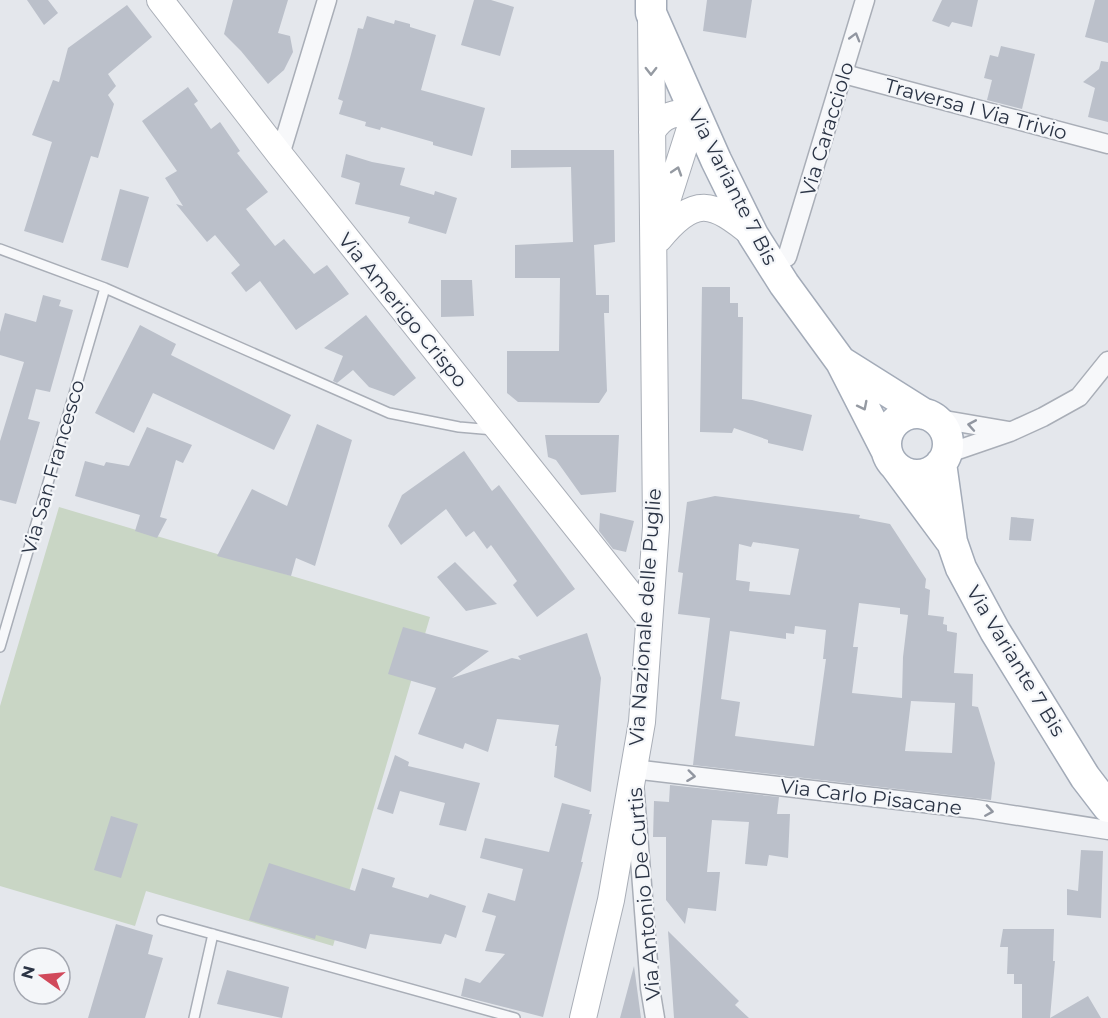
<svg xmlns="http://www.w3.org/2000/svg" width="1108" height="1018" font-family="Montserrat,sans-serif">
  <rect width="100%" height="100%" fill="#e4e7ec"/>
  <!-- green -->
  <path fill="#c9d6c5" d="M59,507L430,617L333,946L146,891L135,926L0,886V706Z"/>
  <!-- building -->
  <path fill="#bbc0ca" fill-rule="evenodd" d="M27,0H48L58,13L44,25Z
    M233,0H288L278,33L290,36L293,52L284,70L268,84L241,51L224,34Z
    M474,0H491L514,7L500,56L461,45Z
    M707,0H752L746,38L703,31Z
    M942,0H978L972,27L952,22L949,27L932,21Z
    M1095,0H1108V43L1085,37Z
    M127,5L152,37L108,74L116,86L108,95L114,104L98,158L91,156L63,243L24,231L52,142L32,135L53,80L59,82L68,48Z
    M367,16L394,24L395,20L410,24V27L436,35L421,90L485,108L472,156L433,145V142L381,127L380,130L365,126L366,122L339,114L343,101L338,99L350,58L358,28L363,29Z
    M1001,46L1035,54L1022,109L987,100L992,80L984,78L990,55L998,57Z
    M1101,61L1108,62V122L1088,117L1095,88L1083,82L1099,69Z
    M188,87L198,101L194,104L211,129L220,122L240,151L237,153L268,192L246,209L275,246L284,239L314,274L327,265L349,294L296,330L260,281L246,292L231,273L240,265L215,235L207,242L176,204L183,206L165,178L177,171L142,121Z
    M511,150H614L615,242L594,245L596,295H609V313H604L607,391L599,403L518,402L507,393V351H559L560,278H515V245L573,242L571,167L511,168Z
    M346,154L372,162L405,168L400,185L434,195L435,191L457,198L446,234L408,223L410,217L355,204L360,183L341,177Z
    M120,189L149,197L128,268L101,260Z
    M441,280H472L474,316L441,317Z
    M702,287H730V303H738V317H743L742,399L752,400L812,415L803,451L768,443V440L734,428L732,433L700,432Z
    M43,295L61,300L59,306L73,310L50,392L36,389L28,419L40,422L16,504L0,500V441L24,362L0,355V332L5,313L36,322Z
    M366,315L416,378L394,396L369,387L353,370L337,383L333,381L343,356L324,348Z
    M140,325L176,344L171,355L291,415L274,450L153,393L134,433L95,413Z
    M317,424L352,440L315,566L296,558L291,576L217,556L252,489L287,506Z
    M147,427L192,445L183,463L176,460L160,517L167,519L157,538L135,531L140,515L75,496L85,461L104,466L106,462L129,466Z
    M545,435H619L616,492L581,495L556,460L548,457Z
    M464,451L492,491L499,485L575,589L537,617L513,585L517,581L491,545L487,549L474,531L466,537L446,509L401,545L388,526L402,495Z
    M715,496L860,515L859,518L890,524L926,579L925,588L930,590L928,615L944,617L943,624L947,625V631L957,633L954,673L973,674L972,706L978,707L995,763L991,800L693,765L710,618L678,614L683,573L678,572L687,502ZM753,542L799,549L790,595L749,591L750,582L736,580L739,544L751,547ZM859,603L900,608V614L908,615L903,657L902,698L852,693L858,647H853ZM795,626L826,630L823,659H826L814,746L735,736L740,702L721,699L730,631L786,639V633L794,634ZM911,701L955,703L952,753L905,751Z
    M600,513L634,521L626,552L613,549L599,531Z
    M1011,517L1034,519L1031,541L1009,540Z
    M455,562L497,604L466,611L437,577Z
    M403,627L489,651L452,678L512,658L521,660L518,656L587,633L601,678L591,792L554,777L557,746H555L559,725L497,719L488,752L465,743L463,749L418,734L436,688L388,674Z
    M395,755L409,762L408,766L480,783L466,831L439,825L445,803L400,791L393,814L377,809Z
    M670,785L779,797L777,814H790L788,858L769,855L767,866L745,864L749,822L712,820L707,872H720L716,911L688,908L685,924L666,900V837H653L654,801L669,802Z
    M562,803L590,810L589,814H592L581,862H583L543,1017L461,996L465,978L480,983L505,954L485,951L496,916L482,912L488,893L515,901L523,869L480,858L485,838L549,852Z
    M111,816L138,824L121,878L94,870Z
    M1081,850L1103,851L1101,918L1067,915V889L1078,891Z
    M269,863L355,891L362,868L395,878L392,887L428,898L430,894L466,906L456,938L445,934L441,944L370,934L366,949L316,935L315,939L249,920Z
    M116,924L153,935L148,954L163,958L145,1018H88Z
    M1003,929H1054L1053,961H1055L1050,1018H1022V984H1014V974H1007L1008,947H1000Z
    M668,931L739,1001L735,1005L749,1018H674Z
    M634,966L641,1018H620Z
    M227,970L289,987L282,1018L217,1004Z
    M1088,996L1101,1018H1050Z"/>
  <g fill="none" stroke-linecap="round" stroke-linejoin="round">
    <defs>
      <path id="lane" d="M0,249L105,288L389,413L459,427L494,430
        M0,647L105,288
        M162,920L515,1018
        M194,1018L213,934"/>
      <path id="street" d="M844,74L1108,144
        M280,155L327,0
        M787,257L865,0
        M933,418L1009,431
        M946,454L1010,432L1043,417L1079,397L1108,361
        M655,1018L650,988L633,769L975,809L1108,830"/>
      <path id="secondary" d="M160,0L280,155L649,618
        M652,132C662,114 676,112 695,113L659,226
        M659,239C695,195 712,201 753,235
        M583,1018L611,900L642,722L656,527L651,17"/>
      <path id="primary" d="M651,0V13L716,160L753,235L784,284L841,362L886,450
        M843,363L924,414
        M886 444a31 31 0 1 1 62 0a31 31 0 1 1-62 0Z
        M941,463L952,542L961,568L995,631L1085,777L1108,807
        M896,467L950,540"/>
    </defs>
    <!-- lane casing -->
    <use href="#lane" stroke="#a9aeb7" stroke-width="12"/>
    <!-- street casing -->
    <use href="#street" stroke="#a9aeb7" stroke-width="21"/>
    <!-- secondary casing -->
    <use href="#secondary" stroke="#a9aeb7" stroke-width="28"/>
    <!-- primary casing -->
    <use href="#primary" stroke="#a3abb8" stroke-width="33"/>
    <!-- lane -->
    <use href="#lane" stroke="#f7f8fa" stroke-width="9"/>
    <!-- street -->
    <use href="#street" stroke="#f7f8fa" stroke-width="18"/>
    <!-- secondary -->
    <use href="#secondary" stroke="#fff" stroke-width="26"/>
    <!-- primary -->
    <use href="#primary" stroke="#fff" stroke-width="30"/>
  </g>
  <!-- one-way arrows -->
  <defs><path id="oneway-chevron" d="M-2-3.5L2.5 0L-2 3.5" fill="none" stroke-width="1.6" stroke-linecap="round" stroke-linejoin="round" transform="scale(1.5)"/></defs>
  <g stroke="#9196a0">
    <use href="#oneway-chevron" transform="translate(855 37) rotate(-74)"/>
    <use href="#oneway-chevron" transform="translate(972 425) rotate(-170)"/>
    <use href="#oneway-chevron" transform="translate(691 776) rotate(7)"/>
    <use href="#oneway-chevron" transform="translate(989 811) rotate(9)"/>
  </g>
  <g stroke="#959aa2">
    <use href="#oneway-chevron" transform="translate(651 71) rotate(90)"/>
    <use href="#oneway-chevron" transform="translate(677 171) rotate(-72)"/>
    <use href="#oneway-chevron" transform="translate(863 406) rotate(63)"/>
  </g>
  <g text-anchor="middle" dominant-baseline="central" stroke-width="4.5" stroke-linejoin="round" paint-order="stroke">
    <!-- street labels -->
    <g font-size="20" fill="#2b3445" stroke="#f4f6f9">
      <text transform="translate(976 109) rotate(15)">Traversa I Via Trivio</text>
      <text transform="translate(827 129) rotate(-73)">Via Caracciolo</text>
      <text transform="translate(733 187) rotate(63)">Via Variante 7 Bis</text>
      <text transform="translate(403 310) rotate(51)">Via Amerigo Crispo</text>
      <text transform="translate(53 467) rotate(-74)">Via San Francesco</text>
      <text transform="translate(645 617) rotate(-86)">Via Nazionale delle Puglie</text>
      <text transform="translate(1016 661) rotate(59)">Via Variante 7 Bis</text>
      <text transform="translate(871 797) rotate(7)">Via Carlo Pisacane</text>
      <text transform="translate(644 894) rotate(-95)">Via Antonio De Curtis</text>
    </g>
  </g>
  <!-- north arrow -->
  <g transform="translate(42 976) rotate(285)"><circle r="28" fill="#f4f6f9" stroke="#a4a8b1" stroke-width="1.5"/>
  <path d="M0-4.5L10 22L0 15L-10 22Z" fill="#d1495b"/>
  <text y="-9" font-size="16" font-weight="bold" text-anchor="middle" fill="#2b3445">N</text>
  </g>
</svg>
